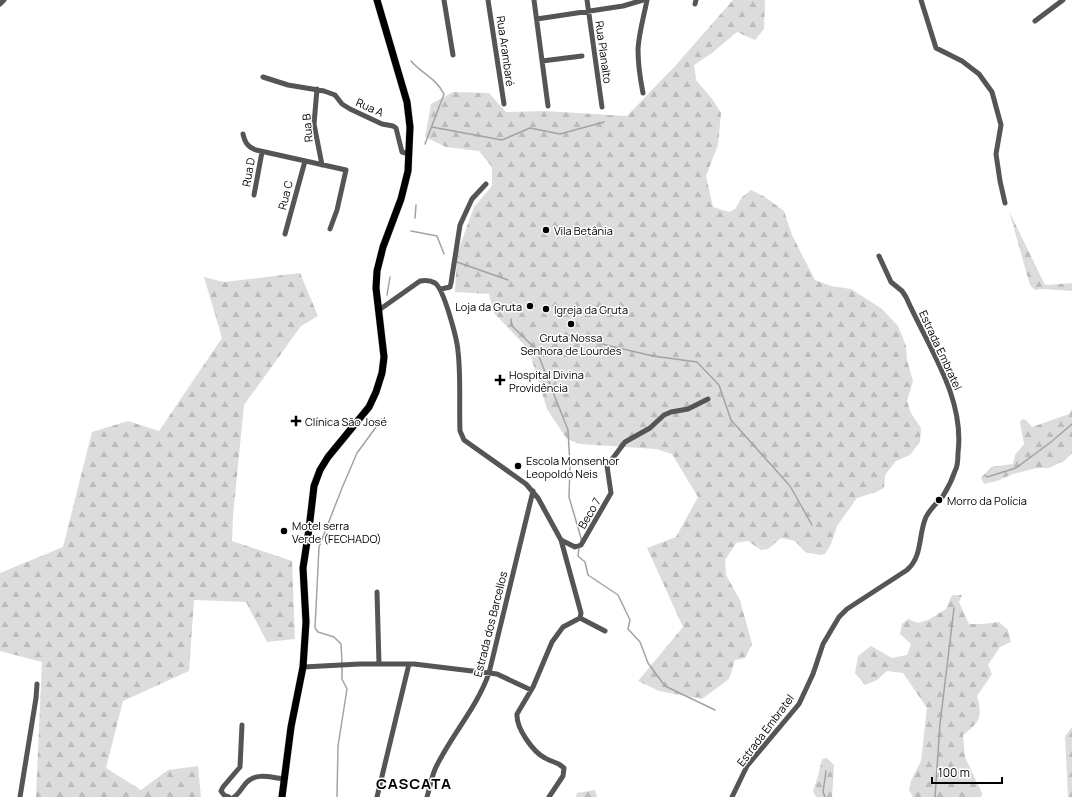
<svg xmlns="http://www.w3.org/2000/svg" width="1072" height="797" font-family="Manrope,sans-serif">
  <defs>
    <pattern id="forest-firs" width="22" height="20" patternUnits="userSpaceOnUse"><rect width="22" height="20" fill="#dcdcdc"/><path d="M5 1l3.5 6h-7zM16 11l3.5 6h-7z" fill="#bbb"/></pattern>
  </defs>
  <rect width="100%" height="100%" fill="#fff"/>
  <!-- forest -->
  <path fill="url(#forest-firs)" d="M733,0H765L764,29L755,40L737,32L712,53L694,65L696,80L713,100L721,113L718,145L706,176L713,207L729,212L735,209L742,197L751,190L765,197L784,211L792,235L815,280L831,286L851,289L882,309L898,326L906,346L907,360L913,381L907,401L911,413L921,428L920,442L910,455L896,461L885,475L884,488L876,492L857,498L837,526L831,544L825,554L820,555L805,552L795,541L781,538L768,549L761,550L748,541L736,543L725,560L726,575L740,600L752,644L745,658L735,660L729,679L702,699L659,691L638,681L683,627L647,548L676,537L698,497L672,454L656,449L580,444L567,439L547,409L529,350L494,313L489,294L455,292L457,254L474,207L492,186V167L479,151L446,147L425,137L431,104L453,92L489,93L506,112L545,111L627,116L675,66Z
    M1009,211L1045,285L1072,283V291L1041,289L1035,290L1030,285Z
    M300,273L318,316L301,326L244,405L233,516L232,541L292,561L295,639L267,642L246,602L194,600L189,671L123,701L106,768L141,790L168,770L198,766L201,797H36L42,662L0,651V573L63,547L92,432L128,421L159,431L222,338L204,277L224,282Z
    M1072,409V453L1064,461L1049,468H1037L1013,474L997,481L984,484L981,478L991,467L1013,464L1015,455L1024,444L1020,423L1022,419L1026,420L1032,427L1069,414Z
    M952,595H962L959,602L969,624H983L999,622L1008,630L1011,642L1000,647L988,665L992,674L977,696C983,717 980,722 963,735L965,757L982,793L981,797H913L909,790L911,781L921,761L927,708L903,673L887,671L877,680L865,685L855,673L858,656L871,646L892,658L907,655L911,644L900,634L902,624L908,619L918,623L928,620L946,609Z
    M1072,727V797H1068L1065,736Z
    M827,758L834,765L832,797H816L813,791L818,776L822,759Z
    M595,790L597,797H576L577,793Z"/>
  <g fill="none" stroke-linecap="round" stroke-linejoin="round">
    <!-- stream -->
    <path stroke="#a3a3a3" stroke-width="1.5" d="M411,61C422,74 435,77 444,94L425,144
      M432,127L502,140L530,128L560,134L604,122
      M415,218L416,205
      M411,231L437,236L444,254
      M457,262L508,280
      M387,295L390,277
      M511,319L512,326L536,349L568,430L570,466L569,497L581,538V540
      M570,335L610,346L653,356L697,362L719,385L731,420L790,486L812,525
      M987,477L1016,468L1051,442L1072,424
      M579,548L578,556L585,562L588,575L618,595L630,620L628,629L640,642L648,663L665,686L715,710
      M342,663L341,644L334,637L318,632L315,628L319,547L342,488L357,453L382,419
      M337,797L338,746L347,689L342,679V667
      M825,797L823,792L826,771
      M935,797L940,724L954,608"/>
    <defs>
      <path id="major" d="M282,797L291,727L303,667L306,622L303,568L309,529L314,486L320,470L328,457L369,407L376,392L382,373L384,357L376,288L377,271L383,247L401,199L408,171L410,127L407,102L377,0"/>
    </defs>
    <!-- major casing -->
    <use href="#major" stroke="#dbdbdb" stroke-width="8"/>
    <!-- minor -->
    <path stroke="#555" stroke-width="5" d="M444,0L453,55
      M488,0L504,104
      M534,0L548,106
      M587,0L602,107
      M921,0L936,48L962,61L979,74L992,92L1001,125L996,154L1000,181L1005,203
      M0,4L4,0
      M695,4L696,0
      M537,19L623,6L643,0
      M1035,21L1063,0
      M542,61L582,56
      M263,77L288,85L324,91L335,95L342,104L350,109L382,124L393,126L396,128L402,152L409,154
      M317,89L314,124L322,165
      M643,93C640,78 638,64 638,49C639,32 644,16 647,0
      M243,134C245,143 248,147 256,150L346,170L337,210L330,229
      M254,195L262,152
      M285,234L305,161
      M441,289L450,287L451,283L460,225L472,199L486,184
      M379,310L420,281C426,280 430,280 435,283C444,289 457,339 458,351C461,377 459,405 460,431L464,440L526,484L538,498L561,540L581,613L580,618L563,627L552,642L533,687L517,714C516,728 533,752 545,758C553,763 557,761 564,768L563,776L549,797
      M561,540L575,547L581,545L611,493L607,466L625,442L650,428L664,415L671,412L688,409L708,399
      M377,592L379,664
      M580,618L605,631
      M303,667L360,664H414L497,674L531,690
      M20,797L36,698L37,684
      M229,797L224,795L221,791L223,787L240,767L242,725
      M234,797C240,793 242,787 247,782C257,772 272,778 285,779
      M377,797L409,664
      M427,797C430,787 432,774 437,765C453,733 477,707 489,673L533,491
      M732,797L747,766L799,704L813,674L823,644L839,617L847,609L907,570C923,556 918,535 926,517C930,509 937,503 943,496C948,488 952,480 955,471C958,466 958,459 958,453C965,397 928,347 906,297L902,291L891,282L879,256"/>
    <!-- major -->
    <use href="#major" stroke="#000" stroke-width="7"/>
  </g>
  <!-- markers -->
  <g fill="#000" stroke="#fff" stroke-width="1.5">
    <circle cx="546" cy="230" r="4"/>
    <circle cx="530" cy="306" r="4"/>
    <circle cx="546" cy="309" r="4"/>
    <circle cx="571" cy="324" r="4"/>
    <path d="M498 374h4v4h4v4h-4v4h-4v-4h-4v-4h4z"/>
    <path d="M294 415h4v4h4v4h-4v4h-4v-4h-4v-4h4z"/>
    <circle cx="518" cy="466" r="4"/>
    <circle cx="939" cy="500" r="4"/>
    <circle cx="284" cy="531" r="4"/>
  </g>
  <g text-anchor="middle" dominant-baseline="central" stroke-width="3" stroke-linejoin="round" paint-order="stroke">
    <!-- street labels -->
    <g font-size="11" fill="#000" stroke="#fff">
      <text transform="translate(506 51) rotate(82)">Rua Arambaré</text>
      <text transform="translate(604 52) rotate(82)">Rua Planalto</text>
      <text transform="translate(370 107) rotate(24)">Rua A</text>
      <text transform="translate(307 128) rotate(-95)">Rua B</text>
      <text transform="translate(248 172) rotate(-80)">Rua D</text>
      <text transform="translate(285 195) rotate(-76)">Rua C</text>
      <text transform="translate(941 350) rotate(65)">Estrada Embratel</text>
      <text transform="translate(589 513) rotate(-60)">Beco 7</text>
      <text transform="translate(490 624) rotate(-76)">Estrada dos Barcellos</text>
      <text transform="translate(765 730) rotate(-53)">Estrada Embratel</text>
    </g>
    <!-- poi labels -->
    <g font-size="11" fill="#000" stroke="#fff" text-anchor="start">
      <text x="554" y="230">Vila Betânia</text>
      <text x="522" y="306" text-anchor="end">Loja da Gruta</text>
      <text x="554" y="309">Igreja da Gruta</text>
      <text x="571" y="337" text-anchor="middle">Gruta Nossa<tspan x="571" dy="13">Senhora de Lourdes</tspan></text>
      <text x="509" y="374">Hospital Divina<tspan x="509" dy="13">Providência</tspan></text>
      <text x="305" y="421">Clínica São José</text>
      <text x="526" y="460">Escola Monsenhor<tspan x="526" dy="13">Leopoldo Neis</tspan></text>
      <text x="947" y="500">Morro da Polícia</text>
      <text x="292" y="525">Motel serra<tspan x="292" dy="13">Verde (FECHADO)</tspan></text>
    </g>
    <!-- district labels -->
    <g font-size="15" font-weight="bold" letter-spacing="1" fill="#000" stroke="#fff">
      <text x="414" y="783">CASCATA</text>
    </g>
  </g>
  <!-- scale -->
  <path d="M932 777v6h70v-6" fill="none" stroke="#000000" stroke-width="2"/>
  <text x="938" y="777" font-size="12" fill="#000000" stroke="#ffffff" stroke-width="3" paint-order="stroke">100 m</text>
</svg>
